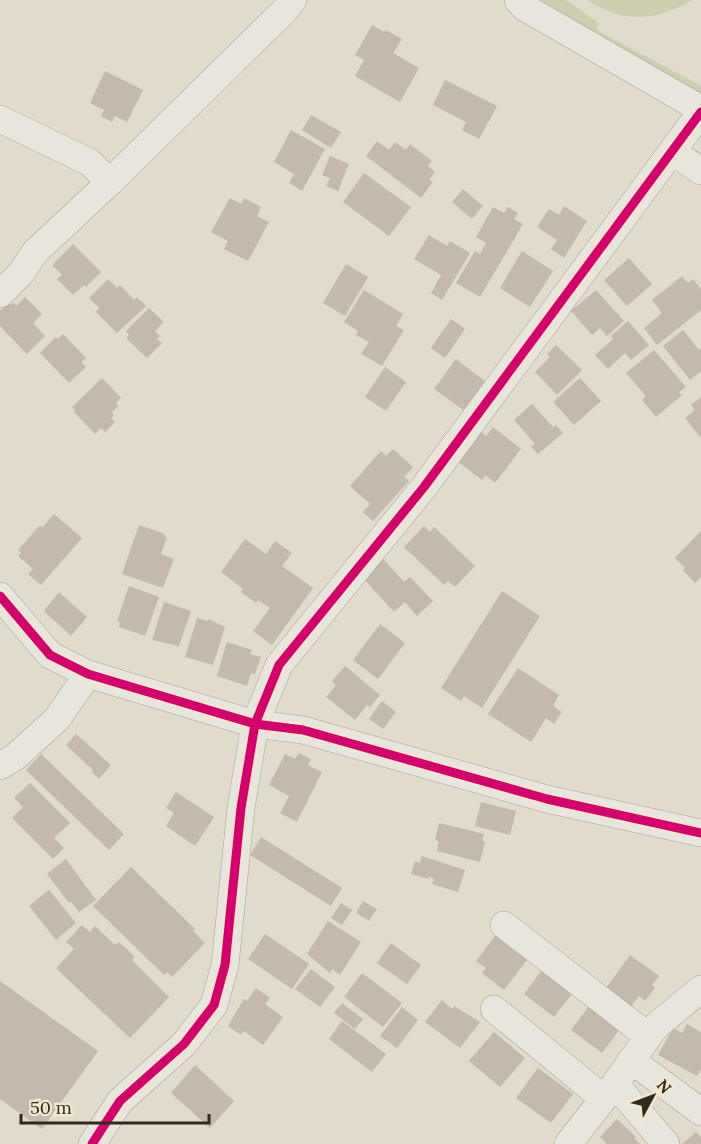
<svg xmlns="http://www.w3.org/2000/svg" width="701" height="1144" font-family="Lora,serif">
  <rect width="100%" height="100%" fill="#e0dbcb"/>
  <!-- green -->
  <path fill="#cdcfae" d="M537,0H566L597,22V30L701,86V94Z
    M587,0H693C658,21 622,24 587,0Z"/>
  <!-- building -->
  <path fill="#c3b9ac" d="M372,25L384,32L386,30L402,39L393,53L419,68L400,102L355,76L364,60L355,55Z
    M105,71L143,90L127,122L115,116L112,122L101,116L104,110L90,103Z
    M445,80L497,106L479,139L462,130L466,122L433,105Z
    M311,115L341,132L331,148L302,130Z
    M291,130L325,149L302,191L289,183L294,174L274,162Z
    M377,141L389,150L395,142L406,150L410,144L432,161L428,166L435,172L429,180L433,182L421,198L366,156Z
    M330,156L349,164L338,191L326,186L330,178L322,175Z
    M364,173L411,207L389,236L343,202Z
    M463,189L483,206L472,219L452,202Z
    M230,198L241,204L244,198L261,207L257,216L269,222L248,261L224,249L228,241L211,232Z
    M564,206L587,221L564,258L551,249L557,240L537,227L549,209L559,215Z
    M493,207L504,213L508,207L518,213L514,219L523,224L480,297L456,283L475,251L480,254L486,243L476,237Z
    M429,235L447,246L450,241L470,253L442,300L431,293L441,275L414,259Z
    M73,244L101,272L86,287L84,285L73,295L57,279L62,275L52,265Z
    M522,251L553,271L530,307L500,288Z
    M629,258L652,284L627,306L604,280Z
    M346,264L368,277L345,316L323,303Z
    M682,276L688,283L693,279L701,289V310L657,345L644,328L662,313L652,300Z
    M108,279L117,288L120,285L134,300L137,297L146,306L117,333L96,312L99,308L89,298Z
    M364,290L403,314L396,326L404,330L382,366L361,354L369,342L356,335L358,331L344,322Z
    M596,290L624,321L607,336L600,328L592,335L571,311Z
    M25,297L42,314L33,323L45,336L27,354L0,326V311L9,302L11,305L14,302L16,306Z
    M149,308L164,322L155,331L160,336L157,339L162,343L147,358L126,338L129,335L126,331Z
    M451,319L465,329L445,358L431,348Z
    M628,321L649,345L631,360L625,353L608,369L595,355L613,339L611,336Z
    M683,330L699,350L701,348V371L690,380L663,346Z
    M63,334L86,358L81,362L86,367L69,383L40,353L56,337L58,339Z
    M556,345L582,370L557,395L535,372L550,357L547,354Z
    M654,350L686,387L679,392L682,395L656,417L642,400L646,396L626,373Z
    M456,359L490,385L469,414L434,389Z
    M385,367L406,382L386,411L365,397Z
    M102,378L121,398L116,403L119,406L112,412L114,415L111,418L115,422L105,432L101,428L95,434L74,412L75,410L72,407Z
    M580,378L601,401L574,425L553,402Z
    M701,397V438L685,418L695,410L691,405Z
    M532,404L553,427L556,425L563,433L538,454L531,447L535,444L514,420Z
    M493,427L521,449L495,483L485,475L482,480L457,461L480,431L486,436Z
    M393,449L413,467L404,477L409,481L373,521L363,512L370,504L350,486L381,451L386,456Z
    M54,514L82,538L41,585L28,574L33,569L18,556L21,553L18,550L40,525L42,528Z
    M139,525L165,534L164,536L167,537L161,554L174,559L163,588L122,574Z
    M424,526L430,532L434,527L475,566L455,587L448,581L444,585L404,547Z
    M701,531V577L695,583L683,570L685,568L675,558Z
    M245,539L266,554L275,541L292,553L282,566L313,588L272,645L253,631L270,608L258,600L256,603L241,592L243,589L221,572Z
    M383,559L404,582L410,577L433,601L417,616L405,602L394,612L363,578Z
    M129,586L159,597L145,636L119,627L120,622L117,621Z
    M502,591L540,616L482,708L464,696L461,701L441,688Z
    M59,592L87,617L71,636L44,611Z
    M164,602L191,611L179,646L152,640Z
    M197,618L207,621L208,619L225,627L213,665L185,657Z
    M380,624L405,643L378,679L353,660Z
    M227,642L252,650L250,654L261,657L255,674L251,673L247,686L217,676Z
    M345,666L380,695L370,707L367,705L355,720L326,697L336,685L332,681Z
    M518,668L559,695L553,706L562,712L554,724L546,718L531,742L488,714Z
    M382,701L396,712L383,729L369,719Z
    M76,734L111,765L99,779L92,772L93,770L66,745Z
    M299,753L311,759L308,765L322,772L297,822L280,813L289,796L269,785L285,754L295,759Z
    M41,754L124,834L109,850L26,770Z
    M30,783L70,823L54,838L64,848L53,859L12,818L23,807L14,798Z
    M176,792L214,817L195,846L166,826L174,813L166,808Z
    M481,802L516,811L510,835L475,826Z
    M439,823L484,834L482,841L485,842L480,862L437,851L439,841L435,840Z
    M261,837L342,888L331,906L250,855Z
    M422,856L465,870L458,892L432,884L434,879L429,877L428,879L411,874L415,861L420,863Z
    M66,859L96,900L79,912L71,902L69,903L47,874Z
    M131,867L195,929L193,931L205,943L172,977L167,972L164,975L93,906Z
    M49,890L76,923L56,940L29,906Z
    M363,901L377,909L369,921L356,913Z
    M341,903L352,910L342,925L331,918Z
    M328,921L361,942L340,975L332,969L330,973L307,954Z
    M82,925L90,932L95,926L115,945L119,942L135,957L132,960L169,997L130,1038L56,968L74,949L66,942Z
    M265,934L309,964L292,989L248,959Z
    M496,935L527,960L504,990L482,973L486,968L476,961Z
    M391,943L421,965L407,984L377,963Z
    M630,955L659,976L652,985L655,988L645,1001L639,996L631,1007L606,988Z
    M311,969L335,987L320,1007L295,989Z
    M542,970L572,994L554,1017L524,994Z
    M362,973L402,1003L383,1027L344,997Z
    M0,981L98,1051L42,1129L0,1099Z
    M256,988L270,998L265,1004L283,1017L263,1045L244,1031L241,1035L228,1026L244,999L247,1001Z
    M442,1000L452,1009L454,1006L480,1022L460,1048L425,1022Z
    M342,1003L363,1019L355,1029L334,1013Z
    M589,1006L620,1029L602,1053L571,1030Z
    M402,1007L418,1020L397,1048L380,1036Z
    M342,1021L386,1054L372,1072L329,1039Z
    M687,1024L701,1032V1069L697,1076L658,1055L673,1028L682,1033Z
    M494,1032L525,1058L500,1087L469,1061Z
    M195,1065L234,1101L210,1128L171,1093Z
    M538,1068L573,1094L551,1123L516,1098Z
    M617,1119L636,1137L634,1138L640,1144H607L600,1137Z
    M696,1132L701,1137V1144H682Z"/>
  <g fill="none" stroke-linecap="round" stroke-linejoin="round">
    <defs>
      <path id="street" d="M518,0L524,7L701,109
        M0,119L89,162L110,182
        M673,152L701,171
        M0,294L21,273L35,252L110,182L286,9L293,0
        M0,596L50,655L88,674L255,724L303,730L547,799L701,833
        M0,766L15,757L57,719L88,674
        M504,925L648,1036
        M494,1009L603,1098
        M631,1060L701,1112
        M615,1084L666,1144
        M92,1144L120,1101L184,1044L214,1005L225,965L241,808L255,724L279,665L424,487L701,112
        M568,1144L615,1084L655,1027L701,989"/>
    </defs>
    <!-- street casing -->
    <use href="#street" stroke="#a5a094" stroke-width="28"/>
    <!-- street -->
    <use href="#street" stroke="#e8e5dc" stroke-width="27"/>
    <defs>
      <path id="cycleway" d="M0,596L50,655L88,674L255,724L303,730L547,799L701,833
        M92,1144L120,1101L184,1044L214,1005L225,965L241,808L255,724L279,665L424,487L701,112"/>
    </defs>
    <!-- cycleway casing -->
    <use href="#cycleway" stroke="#f1e9d0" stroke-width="13"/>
    <!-- cycleway -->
    <use href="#cycleway" stroke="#d6006c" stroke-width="9"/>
  </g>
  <!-- north arrow -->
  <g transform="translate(653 1096) rotate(49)" stroke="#f1e9d0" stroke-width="4.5" paint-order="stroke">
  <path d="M0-4.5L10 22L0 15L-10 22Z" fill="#32291e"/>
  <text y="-9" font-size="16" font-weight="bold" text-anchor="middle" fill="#32291e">N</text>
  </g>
  <!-- scale -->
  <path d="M21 1114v9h188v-9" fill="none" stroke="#32291e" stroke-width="3"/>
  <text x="30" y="1114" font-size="18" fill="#32291e" stroke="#f1e9d0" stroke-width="4.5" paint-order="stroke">50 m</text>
</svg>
